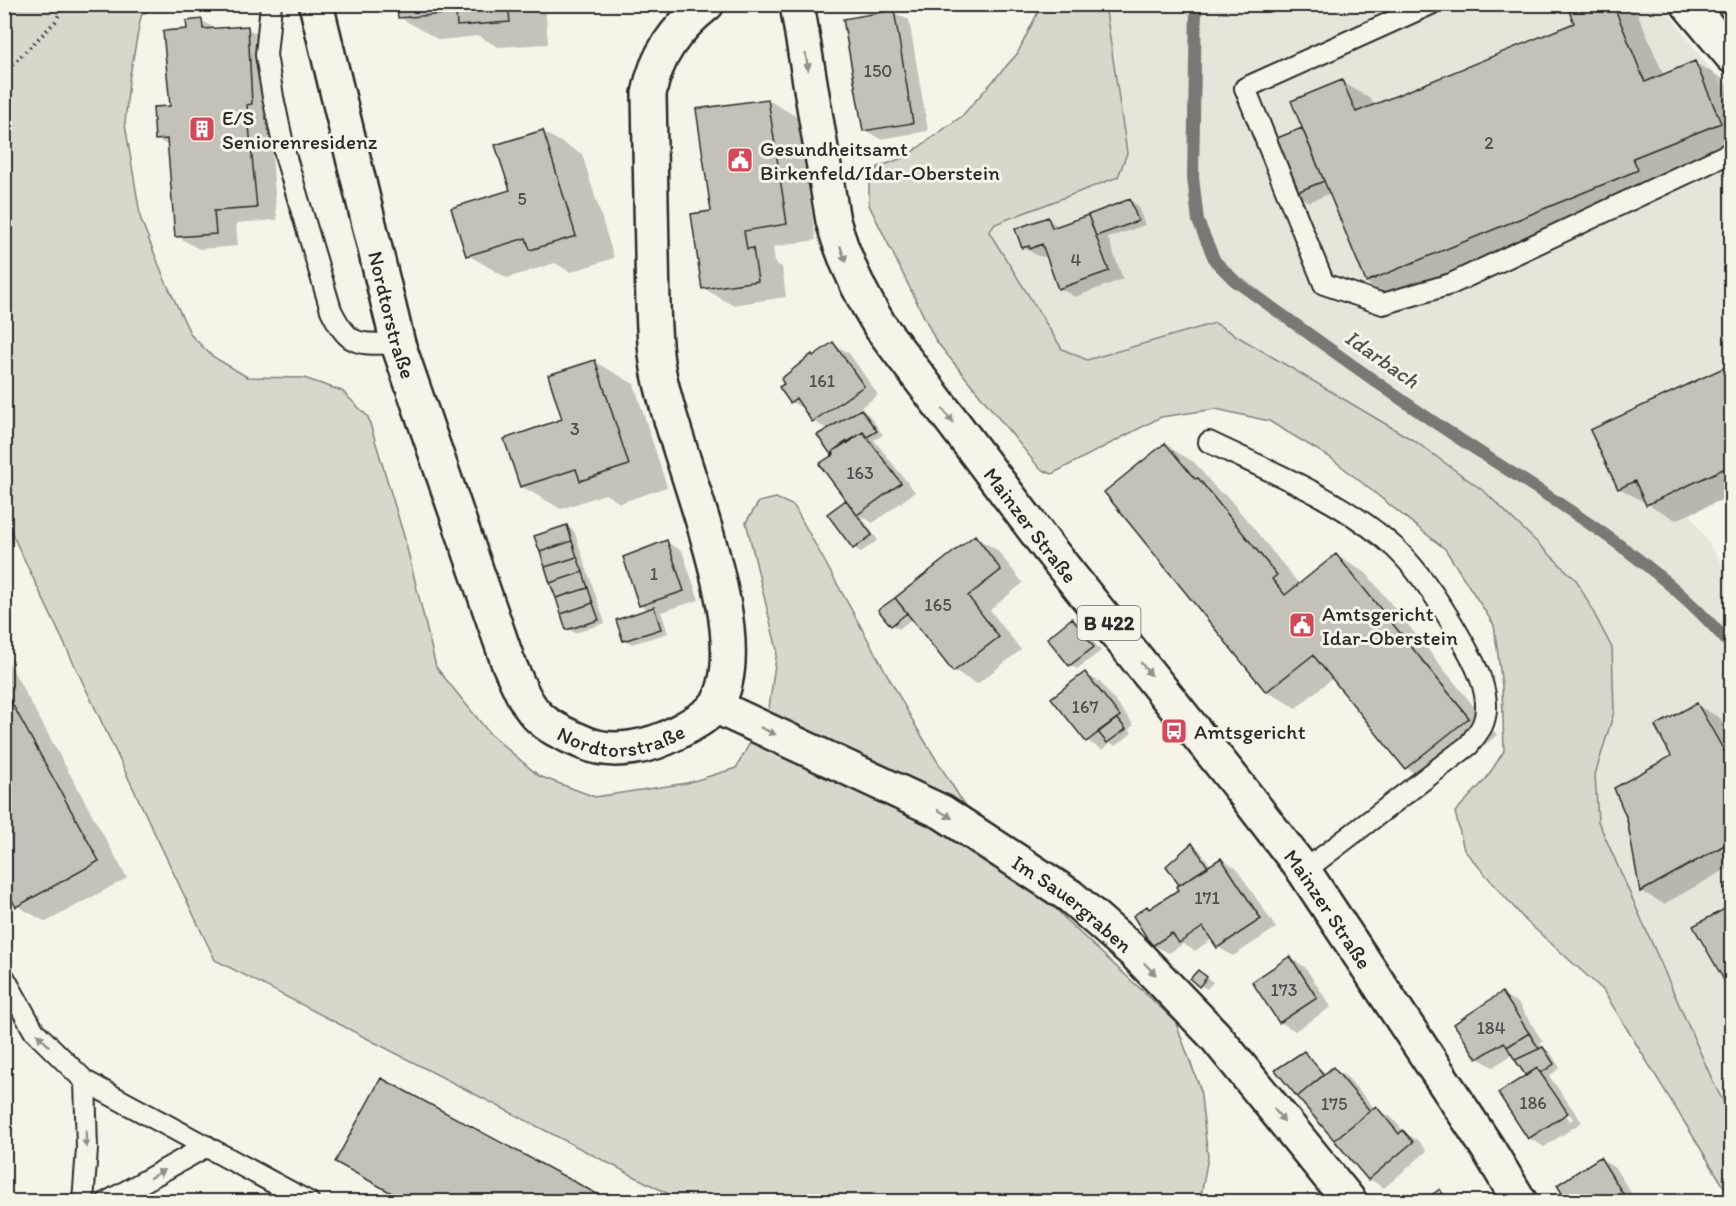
<svg xmlns="http://www.w3.org/2000/svg" width="1736" height="1206" font-family="Itim,sans-serif">
  <rect width="100%" height="100%" fill="#f7f3e8"/>
  <filter id="ink" filterUnits="userSpaceOnUse"><feTurbulence type="fractalNoise" baseFrequency=".0167" numOctaves="2"/><feDisplacementMap in="SourceGraphic" scale="12" xChannelSelector="R" yChannelSelector="G"/><feConvolveMatrix kernelMatrix="1 2 1 2 8 2 1 2 1" color-interpolation-filters="sRGB"/></filter>
  <g filter="url(#ink)">
    <!-- built -->
    <path fill="#e8e4da" d="M1105,5H1663L1731,98V495L1690,514L1731,578V1116L1715,1086L1598,821L1595,775L1614,712L1612,648L1577,581L1485,492L1416,442L1216,323L1087,360L1062,349L989,233L995,224L1127,153Z"/>
    <!-- green -->
    <path fill="#dad6cc" stroke="#82807c" stroke-width="1.5" d="M5,5H155L141,16L129,80L125,124L141,220L165,280L191,335L212,356L247,377L304,378L342,391L368,417L404,536L436,667L490,734L539,776L595,797L687,783L736,768L769,708L777,650L746,522L759,502L776,498L794,506L918,730L962,801L1067,921L1175,1021L1200,1088L1208,1157L1200,1201H682L215,960L5,519Z
      M1037,5H1105L1127,153L1118,177L995,224L989,232L1062,349L1087,360L1215,323L1416,442L1485,492L1577,581L1612,648L1614,712L1595,775L1598,821L1715,1086L1731,1116V1198L1603,990L1526,921L1464,850L1455,812L1486,779L1504,751L1502,686L1494,625L1445,549L1331,458L1269,421L1216,409L1161,417L1052,474L1040,469L936,341L869,205V183L878,167L905,157L962,116L1017,54L1038,12Z"/>
    <!-- shadow -->
    <path fill="#0003" fill-rule="evenodd" d="M398,4H545L548,44L498,47L479,36L439,40L399,17Z
      M601,4H660L659,11L609,9Z
      M1580,4H1628L1636,10L1664,76L1695,63L1724,79L1732,97V146L1665,185L1397,295L1396,301L1369,285L1331,193L1309,202L1294,193L1272,142L1304,128L1342,82L1371,99L1374,106L1576,23Z
      M893,12L909,20L928,131L880,139L865,130Z
      M202,21L216,29L245,27L268,40L269,117L277,220L236,223L238,246L199,249L176,236L169,146L157,139L171,107L189,30Z
      M768,100L797,117L816,240L773,247L775,263L782,267L786,297L732,305L703,288L713,212Z
      M543,132L582,154L614,258L570,272L555,263L507,278L468,255L512,191Z
      M1130,201L1137,205L1145,225L1108,238L1123,279L1075,297L1059,288L1047,257L1038,256L1023,247L1047,219L1060,227Z
      M833,344L849,353L878,395L850,415L851,417L861,411L869,415L883,435L874,440L915,492L873,523L860,515L878,540L861,552L854,548L848,501L834,456L819,436L829,430L813,421L806,410L791,402L814,357Z
      M595,362L634,384L667,487L620,503L605,494L561,509L521,486L564,420Z
      M1732,366V495L1676,520L1619,488Z
      M1165,445L1194,462L1218,491L1227,496L1300,585L1337,556L1366,573L1497,735L1435,785L1406,768L1333,678L1296,708L1267,691Z
      M567,526L574,531L605,623L575,633L568,629Z
      M975,537L997,550L1023,583L990,610L1021,650L977,684L954,671L913,618L899,629L892,625Z
      M666,542L682,551L699,600L661,612L668,633L632,644L625,640L649,610L640,605Z
      M1072,620L1079,624L1101,651L1077,669L1070,665Z
      M4,654L127,878L46,922L17,906L4,883Z
      M1085,674L1100,682L1134,725L1129,729L1132,733L1116,746L1110,743L1102,750L1087,741Z
      M1697,705L1720,718L1732,739V866L1664,904L1641,891L1626,820L1616,789L1674,756Z
      M1192,845L1199,849L1211,866L1221,859L1236,868L1276,928L1233,956L1218,947L1212,939L1195,951L1183,944L1169,953L1153,945L1147,908L1151,910L1180,891Z
      M1290,958L1305,967L1331,1007L1295,1031L1280,1022Z
      M1198,972L1213,982L1207,989L1200,985Z
      M1502,994L1518,1003L1543,1042L1540,1044L1551,1053L1560,1068L1549,1076L1582,1122L1544,1147L1529,1138L1527,1076L1513,1054L1493,1067L1478,1058L1456,1024ZM1544,1080H1547L1573,1119L1570,1121Z
      M1304,1053L1326,1074L1333,1069L1348,1078L1375,1109L1391,1117L1405,1133L1419,1141L1427,1151L1384,1188L1369,1179Z
      M1600,1159L1615,1168L1637,1202H1569Z
      M1440,1191L1455,1200L1456,1202H1423Z
      M1286,1197L1294,1202H1280Z"/>
    <g fill="none" stroke-linecap="round" stroke-linejoin="round">
      <!-- stream -->
      <path stroke="#7a7874" stroke-width="12" d="M1196,4L1193,177L1198,221L1215,261L1234,280C1304,330 1374,382 1446,430C1545,496 1654,555 1732,647"/>
    </g>
    <!-- building -->
    <path fill="#c4c1b9" stroke="#2b2b2b" stroke-width="1.5" d="M397,4H508L510,22L457,26L456,13L398,18Z
      M1576,4H1613L1645,82L1695,61L1721,123L1633,158L1638,170L1636,171L1366,282L1291,101L1342,80L1356,112L1574,23L1568,8Z
      M894,10L913,123L863,131L843,19Z
      M202,19L203,29L248,26L252,104L247,105L257,208L214,211L216,234L175,237L167,139L155,140L153,107L170,106L163,31L187,29L186,21Z
      M768,99L787,224L744,231L747,249L753,248L758,281L702,289L691,214L711,211L696,109Z
      M1302,128L1324,181L1292,194L1270,141Z
      M543,130L576,236L530,250L526,238L466,256L451,208L510,190L495,145Z
      M1130,199L1138,221L1096,236L1088,215Z
      M1088,215L1109,271L1058,289L1042,244L1030,249L1029,246L1022,248L1015,229L1048,217L1052,228Z
      M833,342L864,386L812,422L796,398L790,403L779,387L784,384L781,379L812,354L813,356Z
      M595,360L629,465L580,481L576,469L520,487L504,439L562,419L548,375Z
      M1732,364V465L1646,505L1635,481L1618,489L1590,430Z
      M861,409L877,431L867,437L863,432L848,443L847,441L833,451L832,456L817,435Z
      M863,432L901,483L857,515L819,464L834,454L833,451Z
      M1165,443L1195,479L1198,478L1277,575L1272,579L1285,595L1336,554L1469,718L1405,769L1313,655L1266,692L1104,492Z
      M846,500L872,535L853,549L827,514Z
      M567,525L572,541L540,552L534,536Z
      M975,535L1001,570L968,596L999,637L953,672L895,598Z
      M667,540L684,591L639,606L623,557Z
      M572,541L577,557L545,567L540,552Z
      M577,557L583,572L550,583L545,567Z
      M583,572L588,588L556,598L550,583Z
      M588,588L593,603L561,614L556,598Z
      M895,598L907,613L891,626L878,610Z
      M593,603L599,620L566,630L561,614Z
      M654,607L661,629L623,641L616,620Z
      M1072,618L1094,647L1069,666L1047,638Z
      M1085,672L1120,716L1086,742L1051,698Z
      M4,689L99,861L16,907L4,886Z
      M1697,703L1732,765V841L1640,892L1627,819L1614,788L1671,756L1655,726Z
      M1117,718L1126,729L1107,743L1098,732Z
      M1192,843L1208,867L1179,885L1166,866Z
      M1221,858L1261,919L1217,948L1203,927L1179,943L1172,933L1152,946L1133,916L1147,906L1149,909L1178,890L1176,887Z
      M1732,881V902L1724,885Z
      M1732,905V994L1693,926Z
      M1290,956L1317,998L1279,1023L1252,982Z
      M1198,970L1207,977L1199,987L1190,979Z
      M1502,992L1529,1033L1507,1047L1504,1042L1477,1059L1454,1024Z
      M1529,1033L1539,1049L1515,1060L1507,1047Z
      M1543,1047L1554,1064L1541,1073L1537,1068L1526,1076L1515,1060Z
      M1304,1051L1324,1075L1297,1097L1275,1070Z
      M1333,1067L1370,1111L1334,1140L1297,1097Z
      M1537,1068L1568,1113L1528,1139L1498,1093Z
      M381,1078L612,1202H408L335,1162Z
      M1376,1106L1399,1134L1403,1130L1413,1142L1368,1180L1334,1140Z
      M1600,1157L1628,1202H1567L1557,1185Z
      M1440,1189L1447,1202H1421Z"/>
    <g fill="none" stroke-linecap="round" stroke-linejoin="round">
      <defs>
        <path id="lane" d="M271,4L266,55L273,97L286,158L331,310C350,349 358,343 398,344
          M1431,4L1245,88L1324,284L1383,304L1451,284L1732,152
          M1209,442C1269,471 1333,496 1385,539C1417,565 1444,608 1464,644C1477,667 1494,700 1482,726C1479,732 1473,739 1469,745L1304,871
          M4,977L34,1031L85,1081L309,1202
          M83,1202L87,1149L85,1081
          M107,1202L207,1146"/>
        <g id="street">
          <path id="s1" d="M316,4L398,344L508,662C530,711 532,722 585,743C612,755 651,747 676,733C689,726 709,716 717,704C760,632 669,446 657,362C652,326 653,289 652,253C651,200 650,147 649,94C656,55 676,29 707,4"/>
          <path d="M1688,4L1732,56"/>
          <path id="s2" d="M715,706L942,812L1070,896L1134,952L1215,1036L1350,1202"/>
        </g>
        <g id="primary">
          <path id="s3" d="M797,4L833,221C844,260 859,292 880,326L1049,549L1237,784L1304,871L1487,1147L1520,1202"/>
        </g>
      </defs>
      <!-- lane casing -->
      <use href="#lane" stroke="#2b2b2b" stroke-width="24"/>
      <!-- street casing -->
      <use href="#street" stroke="#2b2b2b" stroke-width="38"/>
      <!-- primary casing -->
      <use href="#primary" stroke="#2b2b2b" stroke-width="38"/>
      <!-- path -->
      <path stroke="#2b2b2b" stroke-width="4" stroke-dasharray="1.5 4.5" stroke-linecap="butt" d="M4,73L55,22L65,4"/>
      <!-- lane -->
      <use href="#lane" stroke="#f7f3e8" stroke-width="20"/>
      <!-- street -->
      <use href="#street" stroke="#f7f3e8" stroke-width="33"/>
      <!-- primary -->
      <use href="#primary" stroke="#f7f3e8" stroke-width="33"/>
    </g>
    <!-- one-way arrows -->
    <defs><path id="oneway-solid" d="M-6-.8H1V-3.2L6.5 0L1 3.2V.8H-6Z" transform="scale(1.5)"/></defs>
    <g fill="#918f8a">
      <use href="#oneway-solid" transform="translate(807 62) rotate(81)"/>
      <use href="#oneway-solid" transform="translate(843 254) rotate(71)"/>
      <use href="#oneway-solid" transform="translate(948 416) rotate(53)"/>
      <use href="#oneway-solid" transform="translate(1146 669) rotate(51)"/>
      <use href="#oneway-solid" transform="translate(768 731) rotate(25)"/>
      <use href="#oneway-solid" transform="translate(945 814) rotate(30)"/>
      <use href="#oneway-solid" transform="translate(1150 969) rotate(46)"/>
      <use href="#oneway-solid" transform="translate(43 1040) rotate(-135)"/>
      <use href="#oneway-solid" transform="translate(1279 1115) rotate(51)"/>
      <use href="#oneway-solid" transform="translate(86 1139) rotate(89)"/>
      <use href="#oneway-solid" transform="translate(157 1174) rotate(-29)"/>
    </g>
  </g>
  <!-- icons -->
  <defs>
    <symbol id="building-square" viewBox="-11 -11 22 22"><rect x="-9" y="-9" width="18" height="18" rx="4" fill="#d1495b" stroke="#f7f3e8"/><path d="M-4-6H4V6H1V3H-1V6H-4ZM-2.5-4.3h1.7v1.8h-1.7ZM.8-4.3h1.7v1.8H.8ZM-2.5-1h1.7V.8h-1.7ZM.8-1h1.7V.8H.8Z" fill="#fff"/></symbol>
    <symbol id="civic-square" viewBox="-11 -11 22 22"><rect x="-9" y="-9" width="18" height="18" rx="4" fill="#d1495b" stroke="#f7f3e8"/><path d="M-.6-6.5H3V-4.5H.6V-3L4-1V1h2V6H-6V1h2V-1L-.6-3ZM-1.2 2.5V6h2.4V2.5Z" fill="#fff"/></symbol>
    <symbol id="bus-square" viewBox="-11 -11 22 22"><rect x="-9" y="-9" width="18" height="18" rx="4" fill="#d1495b" stroke="#f7f3e8"/><path d="M-5-6H5V4H4V6H2V4H-2V6H-4V4H-5ZM-3.5-4V0h7V-4ZM-3.5 1.2v1.5H-2V1.2ZM2 1.2v1.5H3.5V1.2Z" fill="#fff"/></symbol>
  </defs>
  <g fill-rule="evenodd">
    <use href="#building-square" x="187" y="114" width="30" height="30"/>
    <use href="#civic-square" x="725" y="145" width="30" height="30"/>
    <use href="#civic-square" x="1287" y="610" width="30" height="30"/>
    <use href="#bus-square" x="1159" y="716" width="30" height="30"/>
  </g>
  <g text-anchor="middle" dominant-baseline="central" stroke-width="6" stroke-linejoin="round" paint-order="stroke">
    <!-- number labels -->
    <g font-size="18" fill="#51504e">
      <text x="878" y="71">150</text>
      <text x="1489" y="143">2</text>
      <text x="522" y="199">5</text>
      <text x="1076" y="260">4</text>
      <text x="822" y="381">161</text>
      <text x="575" y="429">3</text>
      <text x="860" y="473">163</text>
      <text x="654" y="574">1</text>
      <text x="938" y="605">165</text>
      <text x="1085" y="707">167</text>
      <text x="1207" y="898">171</text>
      <text x="1284" y="990">173</text>
      <text x="1491" y="1028">184</text>
      <text x="1533" y="1103">186</text>
      <text x="1334" y="1104">175</text>
    </g>
    <!-- shield labels -->
    <rect fill="#f7f3e8" stroke="#686764" stroke-width="1.5" x="1077.5" y="606" width="63" height="34" rx="4.5"/>
    <g font-size="20" font-weight="bold" fill="#2b2b2b">
      <text x="1109" y="623">B 422</text>
    </g>
    <!-- poi labels -->
    <g font-size="21" fill="#2b2b2b" stroke="#f7f3e8" text-anchor="start">
      <text x="222" y="117">E/S<tspan x="222" dy="24">Seniorenresidenz</tspan></text>
      <text x="760" y="148">Gesundheitsamt<tspan x="760" dy="24">Birkenfeld/Idar-Oberstein</tspan></text>
      <text x="1322" y="613">Amtsgericht<tspan x="1322" dy="24">Idar-Oberstein</tspan></text>
      <text x="1194" y="731">Amtsgericht</text>
    </g>
    <!-- street labels -->
    <g font-size="21" fill="#2b2b2b" stroke="#f7f3e8">
      <text stroke="none"><textPath href="#s1" startOffset="320">Nordtorstraße</textPath></text>
      <text stroke="none"><textPath href="#s3" startOffset="585">Mainzer Straße</textPath></text>
      <text stroke="none"><textPath href="#s1" startOffset="840">Nordtorstraße</textPath></text>
      <text stroke="none"><textPath href="#s2" startOffset="410">Im Sauergraben</textPath></text>
      <text stroke="none"><textPath href="#s3" startOffset="1071">Mainzer Straße</textPath></text>
    </g>
    <!-- water labels -->
    <g font-size="22" font-style="italic" fill="#53524f" stroke="#f7f3e8">
      <text transform="translate(1382 359) rotate(35)">Idarbach</text>
    </g>
  </g>
  <!-- margin -->
  <rect width="1736" height="1206" fill="none" stroke="#f7f3e8" stroke-width="24"/>
  <rect x="12" y="12" width="1712" height="1182" fill="none" stroke="#2b2b2b" stroke-width="2" filter="url(#ink)"/>
</svg>
